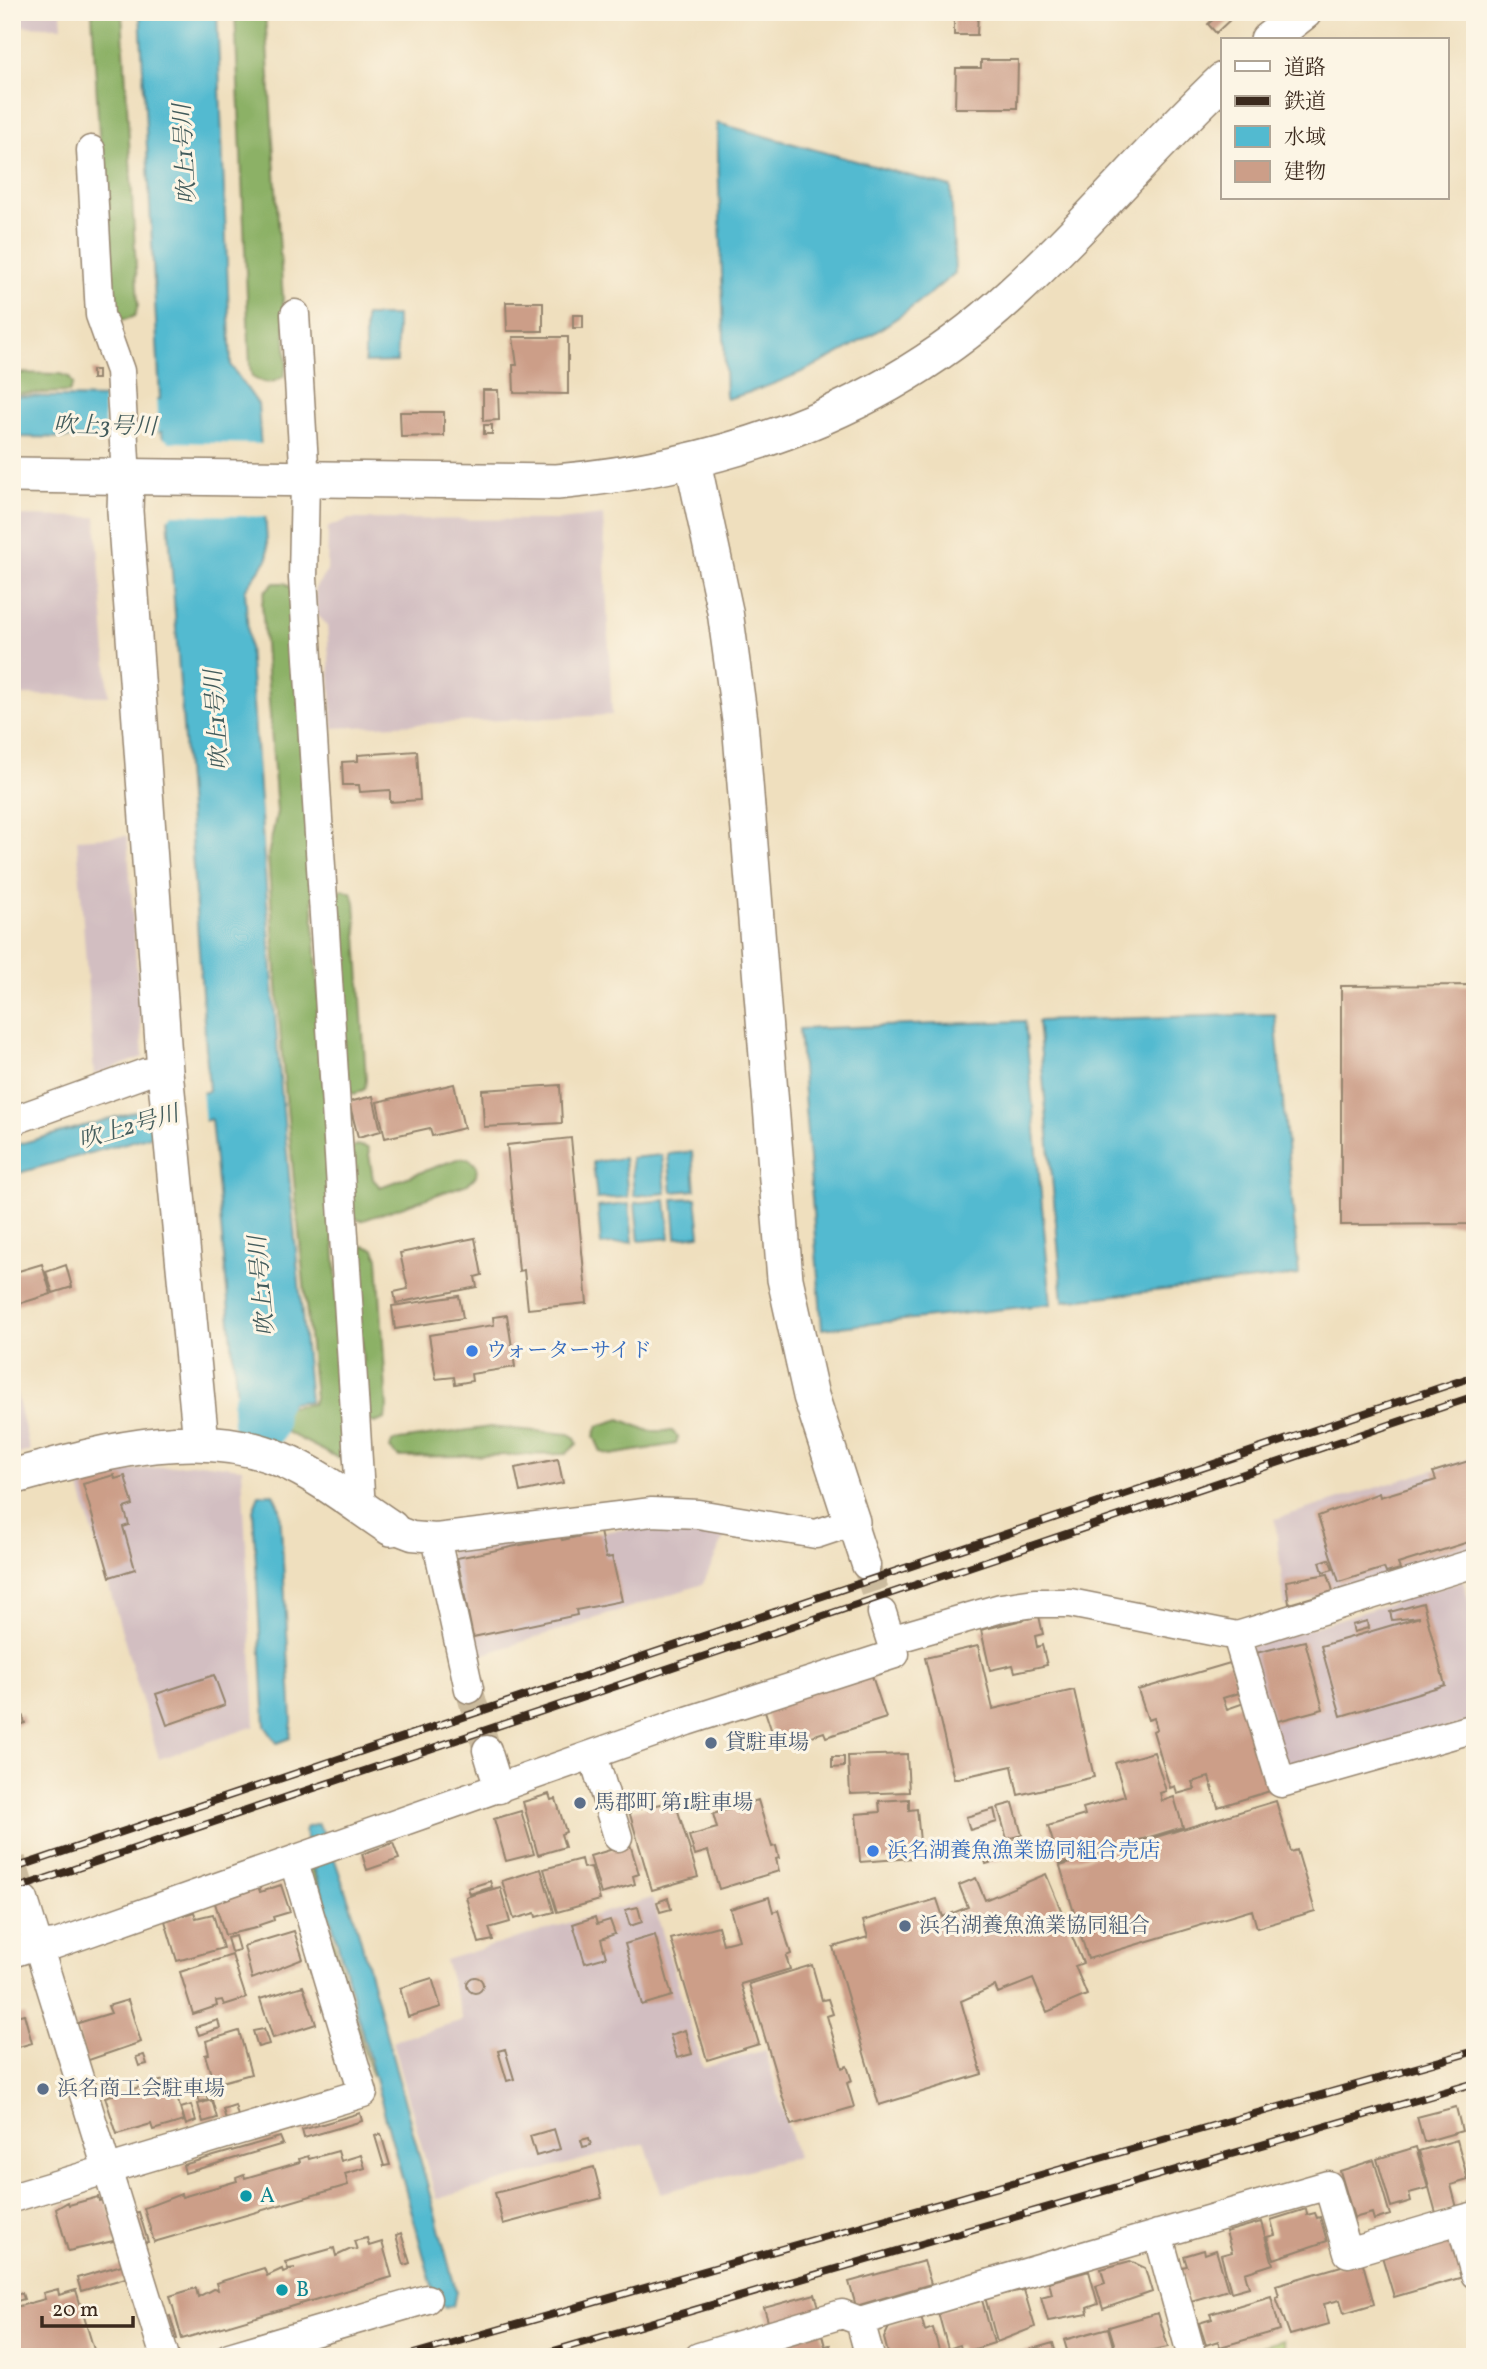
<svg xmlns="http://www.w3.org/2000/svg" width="1487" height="2369" font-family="Vollkorn,'Noto Serif JP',serif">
  <rect width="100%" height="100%" fill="#fcf5e5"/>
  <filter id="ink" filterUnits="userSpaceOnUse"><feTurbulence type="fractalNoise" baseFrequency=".0143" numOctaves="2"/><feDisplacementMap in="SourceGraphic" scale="14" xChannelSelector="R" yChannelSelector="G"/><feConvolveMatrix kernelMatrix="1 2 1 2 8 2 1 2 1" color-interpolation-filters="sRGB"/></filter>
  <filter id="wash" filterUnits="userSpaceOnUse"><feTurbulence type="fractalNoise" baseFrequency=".00686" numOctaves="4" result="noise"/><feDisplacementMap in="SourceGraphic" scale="28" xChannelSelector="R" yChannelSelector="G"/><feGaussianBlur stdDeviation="1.57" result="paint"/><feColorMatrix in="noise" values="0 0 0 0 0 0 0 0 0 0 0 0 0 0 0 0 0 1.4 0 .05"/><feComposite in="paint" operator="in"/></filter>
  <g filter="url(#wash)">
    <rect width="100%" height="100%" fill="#efdfbe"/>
    <!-- industrial -->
    <path fill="#d2bec1" d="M12,12H61L62,27L12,26Z
      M603,515L612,715L333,728L327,625L317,614L315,588L327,571L328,527L349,519L560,520Z
      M12,516L96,517L109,696L12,695Z
      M127,836L143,1057L94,1075L77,839Z
      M12,1373L30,1451L12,1456Z
      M1475,1457V1548L1285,1607L1275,1519Z
      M200,1463L242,1468L255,1726L159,1759L78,1481L122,1471Z
      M652,1526L697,1528L726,1533L703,1584L472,1658L449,1550Z
      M1463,1581L1475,1622V1720L1286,1774L1249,1647Z
      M652,1898L703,2068L765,2050L797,2157L661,2193L645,2143L436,2199L393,2041L463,2020L445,1960Z"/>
    <!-- green -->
    <path fill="#b0ce75" stroke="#767c4a" stroke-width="2" d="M312,1868L372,2077L306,1870Z
      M1283,2340L1288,2357H1225Z"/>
    <!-- forest -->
    <path fill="#8cb166" stroke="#646e42" stroke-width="2" d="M92,12H122L138,305L135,316L124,320L113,316L109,306Z
      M235,12H265L287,364L284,376C272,384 265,385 252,377L250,367Z
      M12,373L60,374L69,377L73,384L69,392L12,394Z
      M274,583H285L293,589L348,1463L286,1432L272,1416L280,1408L312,1404L315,1398L282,1056L268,855L277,812L262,603L265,591Z
      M342,889L351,892L355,902L366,1080L365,1089L355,1094L345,1091L333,894Z
      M357,1145L368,1148L373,1179L380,1187L460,1158L469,1159L477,1166L476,1176L468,1184L361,1221L352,1216L349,1149Z
      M364,1246L374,1249L378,1258L387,1409L385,1419L375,1423L366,1420L356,1250Z
      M620,1419L649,1431H672L678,1437L676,1444L611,1455L601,1452L594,1436L598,1426Z
      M490,1427L569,1434L575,1438L577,1444L566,1454L399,1457L390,1449L392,1442L399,1440Z"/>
    <!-- water -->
    <path fill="#52bad0" stroke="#467277" stroke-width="2" d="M140,12H217L231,366L258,404L268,558L245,590L278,1056L310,1401L238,1408L211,1119L12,1175V1146L209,1091L162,432L96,438L12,437V396L160,399Z
      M717,123L951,187L955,273C892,328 808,378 726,399Z
      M365,316H397V362L365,363Z
      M1275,1014L1299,1275L1063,1301L1038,1021Z
      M1025,1021L1051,1304L822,1329L799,1029Z
      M692,1152L695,1190L672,1192L668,1154Z
      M662,1155L666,1193L634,1196L631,1158Z
      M624,1158L628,1197L597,1199L593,1162Z
      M696,1198L700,1235L676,1238L673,1199Z
      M666,1200L670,1238L639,1241L635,1203Z
      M629,1204L633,1242L601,1245L598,1207Z
      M273,1494L280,1509L292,1721L290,1738L277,1743L265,1726L253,1510L259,1495Z
      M318,1824L328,1840L355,1919L456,2291L453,2306L445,2308L435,2297L333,1926L307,1848L305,1828Z"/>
    <!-- pier -->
    <path fill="#efdfbe" d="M103,394L156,395L158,435L170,442L264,444L269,517L173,514L164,522L158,435L99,440L105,432Z
      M202,1090L205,1124L156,1137L153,1103Z"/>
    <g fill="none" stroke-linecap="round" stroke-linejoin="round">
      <!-- river -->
      <path stroke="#52bad0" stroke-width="54" d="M260,1424L259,1406L272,1380L268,1334"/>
    </g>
    <g id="blocks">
      <!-- building -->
      <path fill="#cc9e88" d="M954,12H978L977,35H954Z
        M1222,12H1230L1234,16L1216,33L1208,24Z
        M981,60H1018L1017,108H955L956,68H981Z
        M506,302H543V331H507Z
        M573,315H583V328H573Z
        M513,337H568V394L514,393L513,365H517Z
        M92,370H98V379H92Z
        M483,390H498L499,420L483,421Z
        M400,412H444V436L401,437Z
        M484,425H492V434H484Z
        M417,751L420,800L390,802V790L360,792L359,785H343L342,762L358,761V755Z
        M1475,985V1224L1341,1225V986Z
        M454,1084L464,1128L432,1136L430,1128L385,1138L377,1102Z
        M560,1085L562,1123L484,1127L482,1090Z
        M373,1096L381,1131L358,1137L349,1102Z
        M571,1138L587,1303L528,1309L524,1270L519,1271L507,1145Z
        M475,1238L482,1275L475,1277L477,1287L396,1303L394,1292L408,1289L400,1253Z
        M42,1264L51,1294L12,1306V1273Z
        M66,1265L72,1287L53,1293L46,1272Z
        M459,1296L463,1318L395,1329L392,1306Z
        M507,1315L515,1367L471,1374L472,1381L455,1384L454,1377L436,1379L429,1335L494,1325L493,1317Z
        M558,1459L563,1483L520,1492L515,1468Z
        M1475,1459V1540L1398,1564L1400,1569L1386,1573L1384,1568L1339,1582L1318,1516L1379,1493L1380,1497L1436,1480L1433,1472Z
        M114,1475L115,1479L125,1476L133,1505L124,1508L129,1525L123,1527L135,1569L110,1577L83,1484Z
        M600,1532L606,1558L612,1557L622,1601L576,1610L577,1615L473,1637L457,1558L561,1537L562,1540Z
        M1329,1559L1333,1569L1323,1572L1320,1562Z
        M1328,1574L1333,1591L1289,1604L1286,1581Z
        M1423,1603L1445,1685L1341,1716L1321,1646L1420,1617L1392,1620L1390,1612Z
        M1039,1616L1043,1634L1035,1636L1037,1647L1042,1645L1047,1665L1015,1672L1013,1665L990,1670L981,1630Z
        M1367,1621L1368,1628L1354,1632L1352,1625Z
        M1305,1641L1323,1709L1274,1722L1256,1653Z
        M978,1646L993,1709L1074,1690L1094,1777L1018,1795L1012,1766L954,1779L925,1658Z
        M1230,1663L1239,1693L1223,1698L1227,1709L1244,1703L1270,1791L1218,1807L1209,1777L1192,1782L1195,1789L1177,1794L1175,1786L1170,1788L1153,1731L1157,1729L1154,1718L1148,1720L1138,1690Z
        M870,1670L886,1718L826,1737L824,1732L791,1743L775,1741L763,1705Z
        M214,1675L225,1705L167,1725L156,1694Z
        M22,1714L25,1723L12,1727V1717Z
        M1154,1752L1166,1791L1160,1793L1162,1801L1174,1797L1183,1827L1060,1864L1048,1826L1085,1815L1083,1808L1125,1796L1115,1763Z
        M907,1754L909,1792L850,1794L848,1756Z
        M832,1757H844V1767L832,1768Z
        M549,1794L551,1800L556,1799L566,1832L561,1834L565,1847L538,1855L523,1802Z
        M909,1799V1810L917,1809L921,1853L912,1854V1858L860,1862L856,1814L880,1812L879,1801Z
        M758,1800L772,1847L776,1846L779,1858L776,1859L779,1871L719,1889L708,1851L695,1855L689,1836L717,1828L713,1814Z
        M675,1801L698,1877L652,1890L629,1811Z
        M1276,1801L1291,1852L1297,1850L1315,1911L1257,1928L1252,1910L1088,1959L1060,1866Z
        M1013,1803L1022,1835L1007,1839L998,1807Z
        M994,1809L997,1822L970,1830L966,1817Z
        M521,1811L534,1854L506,1861L494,1819Z
        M1017,1839L1021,1854L986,1864L982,1850Z
        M393,1843L399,1859L367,1870L362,1854Z
        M630,1844L639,1874L633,1876L635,1884L601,1894L590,1856Z
        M581,1859L583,1868L591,1867L600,1900L557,1912L544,1869Z
        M541,1869L554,1912L536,1917L535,1913L514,1919L502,1881Z
        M1046,1874L1083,1963L1075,1966L1087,1995L1047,2012L1033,1979L998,1993L995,1986L961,2001L982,2074L879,2105L833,1947L868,1937L863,1921L937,1899L943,1917L968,1907L959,1885L976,1878L985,1900Z
        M490,1881L492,1887L470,1894L468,1888Z
        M281,1885L290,1912L273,1917L274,1920L259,1925L260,1927L225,1935L214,1900L258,1886L260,1892Z
        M500,1887L510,1922L489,1928L493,1940L479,1943L466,1897Z
        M769,1897L773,1912L778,1910L791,1954L786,1956L790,1969L741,1984L759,2044L707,2060L671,1939L718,1926L723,1944L739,1940L730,1909Z
        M668,1898L671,1909L660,1912L657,1902Z
        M638,1907L642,1922L630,1926L625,1910Z
        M194,1912L196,1918L213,1914L223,1948L177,1961L165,1921Z
        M595,1917L597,1924L610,1920L615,1934L601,1939L606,1957L585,1963L573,1924Z
        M294,1931L303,1959L252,1979L244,1946Z
        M655,1935L672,1996L642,2005L625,1944Z
        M235,1936L239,1950L231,1952L227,1938Z
        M232,1955L246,1998L224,2005L222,2000L216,2001L217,2006L193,2014L180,1972Z
        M812,1965L822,2000L828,1999L833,2014L827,2016L842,2068L847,2066L852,2081L847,2083L854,2107L791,2125L749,1984Z
        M467 1985a8 8 0 1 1 16 0a8 8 0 1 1-16 0Z
        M432,1978L441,2007L408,2017L400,1988Z
        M303,1986L316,2024L273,2038L260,1999Z
        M128,2000L141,2042L86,2061L75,2024L111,2013L108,2006Z
        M24,2014L32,2043L12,2049V2017Z
        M218,2020L220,2028L199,2035L196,2027Z
        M264,2029L269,2044L258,2047L253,2031Z
        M685,2030L692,2054L677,2058L670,2035Z
        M239,2031L251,2074L214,2084L205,2055L209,2054L206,2041Z
        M505,2049L514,2079L507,2081L498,2051Z
        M144,2055L147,2064L139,2066L136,2057Z
        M164,2080L166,2085L173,2083L184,2121L153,2130L151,2124L117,2134L105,2097Z
        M206,2094L208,2100L200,2102L198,2097Z
        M212,2100L217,2118L203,2122L198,2104Z
        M191,2105L196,2121L186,2125L181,2108Z
        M235,2105L238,2116L226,2120L223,2109Z
        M1456,2107L1462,2131L1424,2142L1417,2117Z
        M360,2113L362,2121L304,2138L302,2130Z
        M554,2129L560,2149L536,2156L530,2136Z
        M381,2134L390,2165L384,2166L375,2136Z
        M280,2137L283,2144L185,2173L183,2165Z
        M589,2138L591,2145L583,2147L581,2140Z
        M1457,2140L1468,2180L1451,2185L1457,2208L1436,2213L1419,2151Z
        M1416,2147L1428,2188L1409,2193L1411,2201L1391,2207L1377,2159Z
        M338,2151L341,2161L361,2155L365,2168L345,2174L348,2185L154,2242L144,2208L181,2194L182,2197L237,2181L236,2178L244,2175L245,2178L300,2162L299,2159L308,2156L309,2159Z
        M1374,2160L1390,2215L1374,2220L1372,2213L1354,2218L1340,2171Z
        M594,2167L602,2198L503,2224L495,2193Z
        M98,2197L99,2201L106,2199L118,2240L68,2251L56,2209L68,2202L69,2205Z
        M1306,2209L1307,2215L1315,2213L1317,2218L1320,2217L1327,2241L1274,2259L1267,2237L1275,2235L1271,2220Z
        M139,2212L148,2242L142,2243L133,2213Z
        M1261,2222L1273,2264L1245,2273L1249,2287L1231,2292L1221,2255L1232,2252L1226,2232Z
        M401,2233L410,2263L404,2265L396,2235Z
        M1450,2233L1463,2277L1394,2297L1381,2253Z
        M367,2238L369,2246L382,2242L392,2277L182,2339L170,2296L196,2288L198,2297L213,2289L218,2290L216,2283L264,2268L267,2276L282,2269L283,2272L295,2268L288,2269L285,2262L334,2248L336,2256L351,2249L357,2250L354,2241Z
        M1204,2250L1205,2254L1216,2250L1228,2290L1191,2301L1181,2267L1187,2266L1184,2256Z
        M1362,2260L1374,2304L1344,2313L1340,2300L1324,2304L1329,2324L1290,2335L1276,2297L1279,2296L1276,2285Z
        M924,2261L931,2284L856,2306L849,2282Z
        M1130,2261L1145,2268L1152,2292L1103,2309L1096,2286L1105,2283L1101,2269Z
        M125,2264L129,2277L81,2291L77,2278Z
        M1089,2271L1098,2304L1087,2308L1088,2314L1048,2321L1041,2297L1052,2294L1049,2282Z
        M58,2289L59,2295L76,2290L95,2353L82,2357H12V2308L45,2299L43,2293Z
        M1024,2290L1035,2327L997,2342L985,2297Z
        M22,2293L24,2299L14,2302L12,2296Z
        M815,2294L821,2313L770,2328L764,2308Z
        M1271,2296L1280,2330L1220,2347L1218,2341L1206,2345L1199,2323L1212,2319L1210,2314Z
        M982,2300L994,2343L962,2353L960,2345L948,2349L938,2312Z
        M1158,2313L1168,2347L1118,2357L1109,2327Z
        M170,2316L177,2339L171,2340L165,2318Z
        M921,2316L925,2331L933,2328L939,2350L924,2357H889L884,2338L890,2325Z
        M1108,2328L1116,2357H1069L1064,2340Z
        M821,2331L825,2346L830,2345L834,2357H773L770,2346Z
        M1053,2343L1057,2357H1007V2356Z"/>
    </g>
  </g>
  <g filter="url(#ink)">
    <use href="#blocks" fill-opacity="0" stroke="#95846e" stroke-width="2"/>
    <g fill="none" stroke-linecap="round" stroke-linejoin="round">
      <!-- minor-tunnel -->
      <path stroke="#cbbb9e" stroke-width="28" stroke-dasharray="28 14" stroke-linecap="butt" d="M866,1565L882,1613
        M469,1689L487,1750
        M12,1860L24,1900"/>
      <defs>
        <path id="minor" d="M91,150L100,315L120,371L126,478
          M295,314L305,481L303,578L361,1509
          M12,1121L145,1073L165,1071
          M391,1528L412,1536L436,1538L652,1512L698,1514L816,1534L852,1522L866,1565
          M436,1538L469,1689
          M1237,1636L1281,1783L1475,1728
          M891,1640L1001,1608L1035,1603H1070L1237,1636L1475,1563
          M487,1750L499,1789
          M593,1755L618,1837
          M24,1900L165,2357
          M12,1953L30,1947L56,1944L687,1721L895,1654L882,1613
          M12,2198L363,2093L294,1862
          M1475,2216L1460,2220L1475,2274
          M1158,2234L1192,2357
          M860,2321L870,2357
          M229,2357L427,2299
          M699,2357L842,2314L860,2321L1328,2185L1348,2253L1460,2220"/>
        <path id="tertiary" d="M1268,40L1304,12
          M693,462L725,611L740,721L785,1279L811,1396L852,1522
          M12,475L557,482C726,466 883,413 1010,296C1085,228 1150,149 1223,80
          M126,478L125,511L165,1071L201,1442
          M12,1477C98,1454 197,1423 283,1460C322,1477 356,1505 391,1528"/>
      </defs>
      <!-- minor casing -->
      <use href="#minor" stroke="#95846e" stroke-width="31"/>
      <!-- tertiary casing -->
      <use href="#tertiary" stroke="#95846e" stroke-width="38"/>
      <!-- minor -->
      <use href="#minor" stroke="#fff" stroke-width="28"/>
      <!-- tertiary -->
      <use href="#tertiary" stroke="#fff" stroke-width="35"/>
      <defs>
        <path id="rail" d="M12,1869L1475,1376
          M12,1890L1475,1396
          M403,2357L1475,2051
          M533,2357L1475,2083"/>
      </defs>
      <!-- rail casing -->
      <use href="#rail" stroke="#3b2a1e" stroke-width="8"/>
      <!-- rail -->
      <use href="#rail" stroke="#fcf5e5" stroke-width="5" stroke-dasharray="16" stroke-linecap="butt"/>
    </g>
  </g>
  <!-- markers -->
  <g fill="#3f7fe0" stroke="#fcf5e5" stroke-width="2.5">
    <circle cx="472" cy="1351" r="7"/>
    <circle cx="873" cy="1851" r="7"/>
  </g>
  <g fill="#5c6f8a" stroke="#fcf5e5" stroke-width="2.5">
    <circle cx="711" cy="1743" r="7"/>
    <circle cx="580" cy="1803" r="7"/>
    <circle cx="905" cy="1926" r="7"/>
    <circle cx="43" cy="2089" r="7"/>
  </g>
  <g fill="#0f9aa8" stroke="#fcf5e5" stroke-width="2.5">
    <circle cx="246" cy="2196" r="7"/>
    <circle cx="282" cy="2290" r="7"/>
  </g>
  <g text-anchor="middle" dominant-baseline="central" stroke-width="6" stroke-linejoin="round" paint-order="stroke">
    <!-- shop labels -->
    <g font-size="21" fill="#366cbe" stroke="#fcf5e5" text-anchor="start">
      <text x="486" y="1351">ウォーターサイド</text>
      <text x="887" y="1851">浜名湖養魚漁業協同組合売店</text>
    </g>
    <!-- service labels -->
    <g font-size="21" fill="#4e5e75" stroke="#fcf5e5" text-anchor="start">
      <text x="725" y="1743">貸駐車場</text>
      <text x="594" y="1803">馬郡町 第1駐車場</text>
      <text x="919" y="1926">浜名湖養魚漁業協同組合</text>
      <text x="57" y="2089">浜名商工会駐車場</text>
    </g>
    <!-- culture labels -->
    <g font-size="21" fill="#0d838f" stroke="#fcf5e5" text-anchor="start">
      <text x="260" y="2196">A</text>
      <text x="296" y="2290">B</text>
    </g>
    <!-- water labels -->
    <g font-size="23" font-style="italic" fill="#435c5c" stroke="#fcf5e5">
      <text transform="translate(186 154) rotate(-93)">吹上1号川</text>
      <text transform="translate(105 427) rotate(1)">吹上3号川</text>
      <text transform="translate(218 720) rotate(-94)">吹上1号川</text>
      <text transform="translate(129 1128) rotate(-16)">吹上2号川</text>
      <text transform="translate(263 1286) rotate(-95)">吹上1号川</text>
    </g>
  </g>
  <!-- margin -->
  <rect width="1487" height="2369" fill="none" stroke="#fcf5e5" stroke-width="42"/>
  <!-- legend -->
  <rect x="1221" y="38" width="228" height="161" fill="#fcf5e5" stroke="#afa495" stroke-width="2"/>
  <rect x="1235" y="61" width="35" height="10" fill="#ffffff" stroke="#afa495" stroke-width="2"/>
  <text x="1284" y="74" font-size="21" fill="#3b2a1e">道路</text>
  <rect x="1235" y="96" width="35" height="10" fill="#3b2a1e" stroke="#afa495" stroke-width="2"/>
  <text x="1284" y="108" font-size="21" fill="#3b2a1e">鉄道</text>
  <rect x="1235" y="126" width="35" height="21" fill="#52bad0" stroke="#afa495" stroke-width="2"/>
  <text x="1284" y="144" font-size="21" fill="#3b2a1e">水域</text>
  <rect x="1235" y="161" width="35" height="21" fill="#cc9e88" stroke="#afa495" stroke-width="2"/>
  <text x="1284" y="178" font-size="21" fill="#3b2a1e">建物</text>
  <!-- scale -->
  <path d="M42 2316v10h91v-10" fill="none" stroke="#3b2a1e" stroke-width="3.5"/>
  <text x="52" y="2316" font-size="21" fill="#3b2a1e" stroke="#fcf5e5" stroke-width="5" paint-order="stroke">20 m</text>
</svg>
